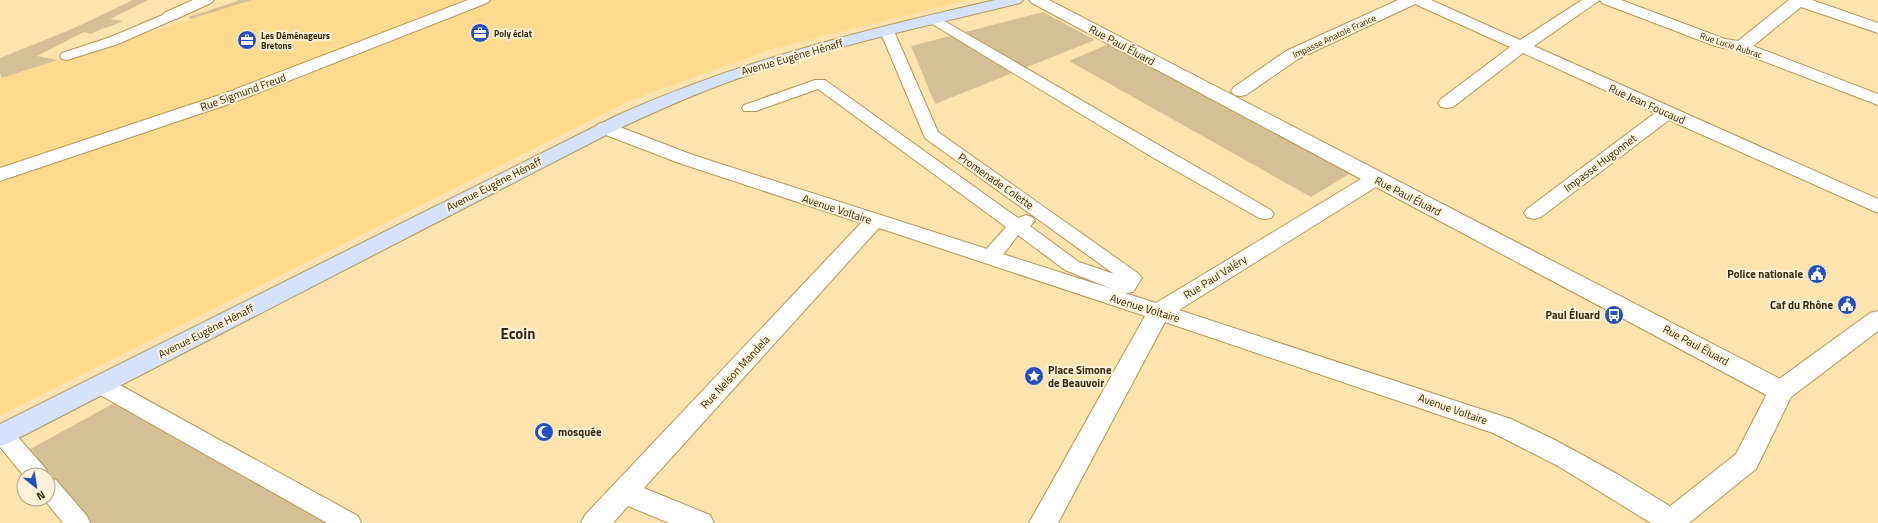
<svg xmlns="http://www.w3.org/2000/svg" width="1878" height="523" font-family="'Titillium Web',sans-serif">
  <rect width="100%" height="100%" fill="#fde3ae"/>
  <!-- built -->
  <path fill="#ffda8f" d="M252,0H968L772,49L629,101L0,416V79Z"/>
  <!-- green -->
  <path fill="#d5bf94" d="M133,0H148L110,19L123,21C111,27 103,27 91,34L84,32L37,56L58,60L2,78L0,73V58L72,29Z
    M237,0H252L191,19L188,17L238,1Z
    M1043,12L1095,40L935,104L911,46Z
    M1109,44L1351,173L1311,197L1069,61Z
    M118,401L332,523H91L30,449Z"/>
  <g fill="none" stroke-linecap="round" stroke-linejoin="round">
    <defs>
      <path id="pedestrian" d="M170,12L175,13L177,16L175,19L118,44L67,60L62,59L60,56L62,53L108,38Z
        M934,15L1271,210L1274,214L1271,218L1265,219L1259,218L1152,157L929,22L927,19L929,16Z
        M887,27L892,28L894,31L938,132L1139,274L1142,278L1133,292L1126,293L1119,292L1065,270L1018,235C1008,247 999,267 982,262L980,258L982,254L1006,227L818,89L756,111H744L742,108L744,105L815,80H825L1018,218L1026,215L1032,217L1035,221L1030,226L1079,262L1114,274L925,138L880,31L882,28Z
        M101,377L109,379L358,516L361,523H327L93,391L90,385L93,379Z
        M3,426L11,429L45,468L49,475L48,477V475L24,476L0,447V427Z
        M48,477L56,480L87,516L90,523H63L44,499H48Z"/>
      <path id="minor" d="M193,0H214L211,3L176,19H164L162,16L164,13Z
        M468,0H490L487,3L235,102L0,181V168L223,94Z
        M1029,0H1049L1790,384L1794,391L1790,398L1781,400L1772,398L1376,187L1179,310L1511,419L1555,440L1619,475L1681,513L1685,521L1684,523H1651L1558,466L1493,433L1165,322L1058,523H1029L1145,316L879,228L644,488L710,515L714,523H669L628,506L613,523H581L585,515L861,223L679,163L598,132L596,128L598,124L605,122L612,124L693,155L1156,303L1361,179L1032,3Z
        M1398,0H1431L1520,40L1582,0H1621L1725,39L1738,41L1789,0H1812L1878,23V33L1801,7L1753,46L1878,94V105L1737,51L1715,46L1602,3L1600,0L1534,46L1878,199V213L1669,120L1541,217L1534,219L1527,217L1524,213L1527,209L1655,113L1523,53L1453,107L1447,108L1441,107L1438,103L1441,99L1510,47L1415,4L1298,59L1246,95L1240,96L1234,95L1231,91L1234,87L1286,51Z"/>
      <path id="tertiary" d="M1878,311V331L1791,397L1756,469L1689,523H1655L1659,515L1736,454L1772,384L1870,313Z"/>
      <path id="secondary" d="M995,0H1023L1020,3C931,25 842,44 754,73C705,89 658,110 612,132L9,443L0,446V424L618,115C741,60 864,30 995,0Z"/>
    </defs>
    <!-- pedestrian casing -->
    <use href="#pedestrian" stroke="#b49554" stroke-width="2"/>
    <!-- minor casing -->
    <use href="#minor" stroke="#b49554" stroke-width="2"/>
    <!-- tertiary casing -->
    <use href="#tertiary" stroke="#b49554" stroke-width="2"/>
    <!-- secondary casing -->
    <use href="#secondary" stroke="#b49554" stroke-width="2"/>
    <!-- pedestrian -->
    <use href="#pedestrian" fill="#fff" fill-rule="evenodd"/>
    <!-- minor -->
    <use href="#minor" fill="#fff" fill-rule="evenodd"/>
    <!-- tertiary -->
    <use href="#tertiary" fill="#fff" fill-rule="evenodd"/>
    <!-- secondary -->
    <use href="#secondary" fill="#d5e2fb" fill-rule="evenodd"/>
  </g>
  <!-- icons -->
  <defs>
    <symbol id="office-disc" viewBox="-11 -11 22 22"><circle r="9.5" fill="#2450be" stroke="#fff2d8"/><path d="M-6-3h4V-5.5h4V-3h4V5H-6ZM-1-4.5V-3h2v-1.5ZM-6 0V1H6V0Z" fill="#fff"/></symbol>
    <symbol id="civic-disc" viewBox="-11 -11 22 22"><circle r="9.5" fill="#2450be" stroke="#fff2d8"/><path d="M-.6-6.5H3V-4.5H.6V-3L4-1V1h2V6H-6V1h2V-1L-.6-3ZM-1.2 2.5V6h2.4V2.5Z" fill="#fff"/></symbol>
    <symbol id="bus-disc" viewBox="-11 -11 22 22"><circle r="9.5" fill="#2450be" stroke="#fff2d8"/><path d="M-5-6H5V4H4V6H2V4H-2V6H-4V4H-5ZM-3.5-4V0h7V-4ZM-3.5 1.2v1.5H-2V1.2ZM2 1.2v1.5H3.5V1.2Z" fill="#fff"/></symbol>
    <symbol id="sight-disc" viewBox="-11 -11 22 22"><circle r="9.5" fill="#2450be" stroke="#fff2d8"/><path d="M0-6L1.8-2.2L6-1.7L2.9 1.2L3.7 5.4L0 3.3L-3.7 5.4L-2.9 1.2L-6-1.7L-1.8-2.2Z" fill="#fff"/></symbol>
    <symbol id="mosque-disc" viewBox="-11 -11 22 22"><circle r="9.5" fill="#2450be" stroke="#fff2d8"/><path d="M3.5-4.9A6 6 0 1 0 3.5 4.9A5 5 0 1 1 3.5-4.9Z" fill="#fff"/></symbol>
  </defs>
  <g fill-rule="evenodd">
    <use href="#office-disc" x="469" y="22" width="22" height="22"/>
    <use href="#office-disc" x="236" y="29" width="22" height="22"/>
    <use href="#civic-disc" x="1806" y="263" width="22" height="22"/>
    <use href="#civic-disc" x="1836" y="294" width="22" height="22"/>
    <use href="#bus-disc" x="1603" y="304" width="22" height="22"/>
    <use href="#sight-disc" x="1023" y="365" width="22" height="22"/>
    <use href="#mosque-disc" x="533" y="421" width="22" height="22"/>
  </g>
  <g text-anchor="middle" dominant-baseline="central" stroke-width="4" stroke-linejoin="round" paint-order="stroke">
    <!-- far-poi labels -->
    <g font-size="9" font-weight="bold" fill="#34280c" stroke="#fff2d8" text-anchor="start">
      <text x="494" y="33">Poly éclat</text>
      <text x="261" y="35">Les Déménageurs<tspan x="261" dy="10">Bretons</tspan></text>
    </g>
    <!-- far-street labels -->
    <g font-size="9" fill="#34280c" stroke="#fff2d8">
      <text transform="translate(1334 36) rotate(-25)">Impasse Anatole France</text>
      <text transform="translate(1731 45) rotate(18)">Rue Lucie Aubrac</text>
    </g>
    <!-- street labels -->
    <g font-size="11" fill="#34280c" stroke="#fff2d8">
      <text transform="translate(1122 45) rotate(28)">Rue Paul Éluard</text>
      <text transform="translate(792 57) rotate(-16)">Avenue Eugène Hénaff</text>
      <text transform="translate(243 92) rotate(-20)">Rue Sigmund Freud</text>
      <text transform="translate(1647 104) rotate(24)">Rue Jean Foucaud</text>
      <text transform="translate(1600 163) rotate(-37)">Impasse Hugonnet</text>
      <text transform="translate(996 181) rotate(35)">Promenade Colette</text>
      <text transform="translate(494 184) rotate(-27)">Avenue Eugène Hénaff</text>
      <text transform="translate(1408 196) rotate(27)">Rue Paul Éluard</text>
      <text transform="translate(837 209) rotate(18)">Avenue Voltaire</text>
      <text transform="translate(1215 277) rotate(-32)">Rue Paul Valéry</text>
      <text transform="translate(1145 308) rotate(17)">Avenue Voltaire</text>
      <text transform="translate(206 331) rotate(-27)">Avenue Eugène Hénaff</text>
      <text transform="translate(1696 345) rotate(28)">Rue Paul Éluard</text>
      <text transform="translate(735 372) rotate(-47)">Rue Nelson Mandela</text>
      <text transform="translate(1453 409) rotate(19)">Avenue Voltaire</text>
    </g>
    <!-- poi labels -->
    <g font-size="11" font-weight="bold" fill="#34280c" stroke="#fff2d8" text-anchor="end">
      <text x="1803" y="274">Police nationale</text>
      <text x="1833" y="305">Caf du Rhône</text>
      <text x="1600" y="315">Paul Éluard</text>
      <text x="1048" y="370" text-anchor="start">Place Simone<tspan x="1048" dy="13">de Beauvoir</tspan></text>
      <text x="558" y="432" text-anchor="start">mosquée</text>
    </g>
    <!-- district labels -->
    <g font-size="15" font-weight="bold" fill="#34280c" stroke="#fff2d8">
      <text x="518" y="333">Ecoin</text>
    </g>
  </g>
  <!-- north arrow -->
  <g transform="translate(36 487) rotate(150)"><circle r="19" fill="#fff2d8" stroke="#aea186"/>
  <path d="M0-3L7 15L0 10L-7 15Z" fill="#2450be"/>
  <text y="-6" font-size="11" font-weight="bold" text-anchor="middle" fill="#34280c">N</text>
  </g>
</svg>
